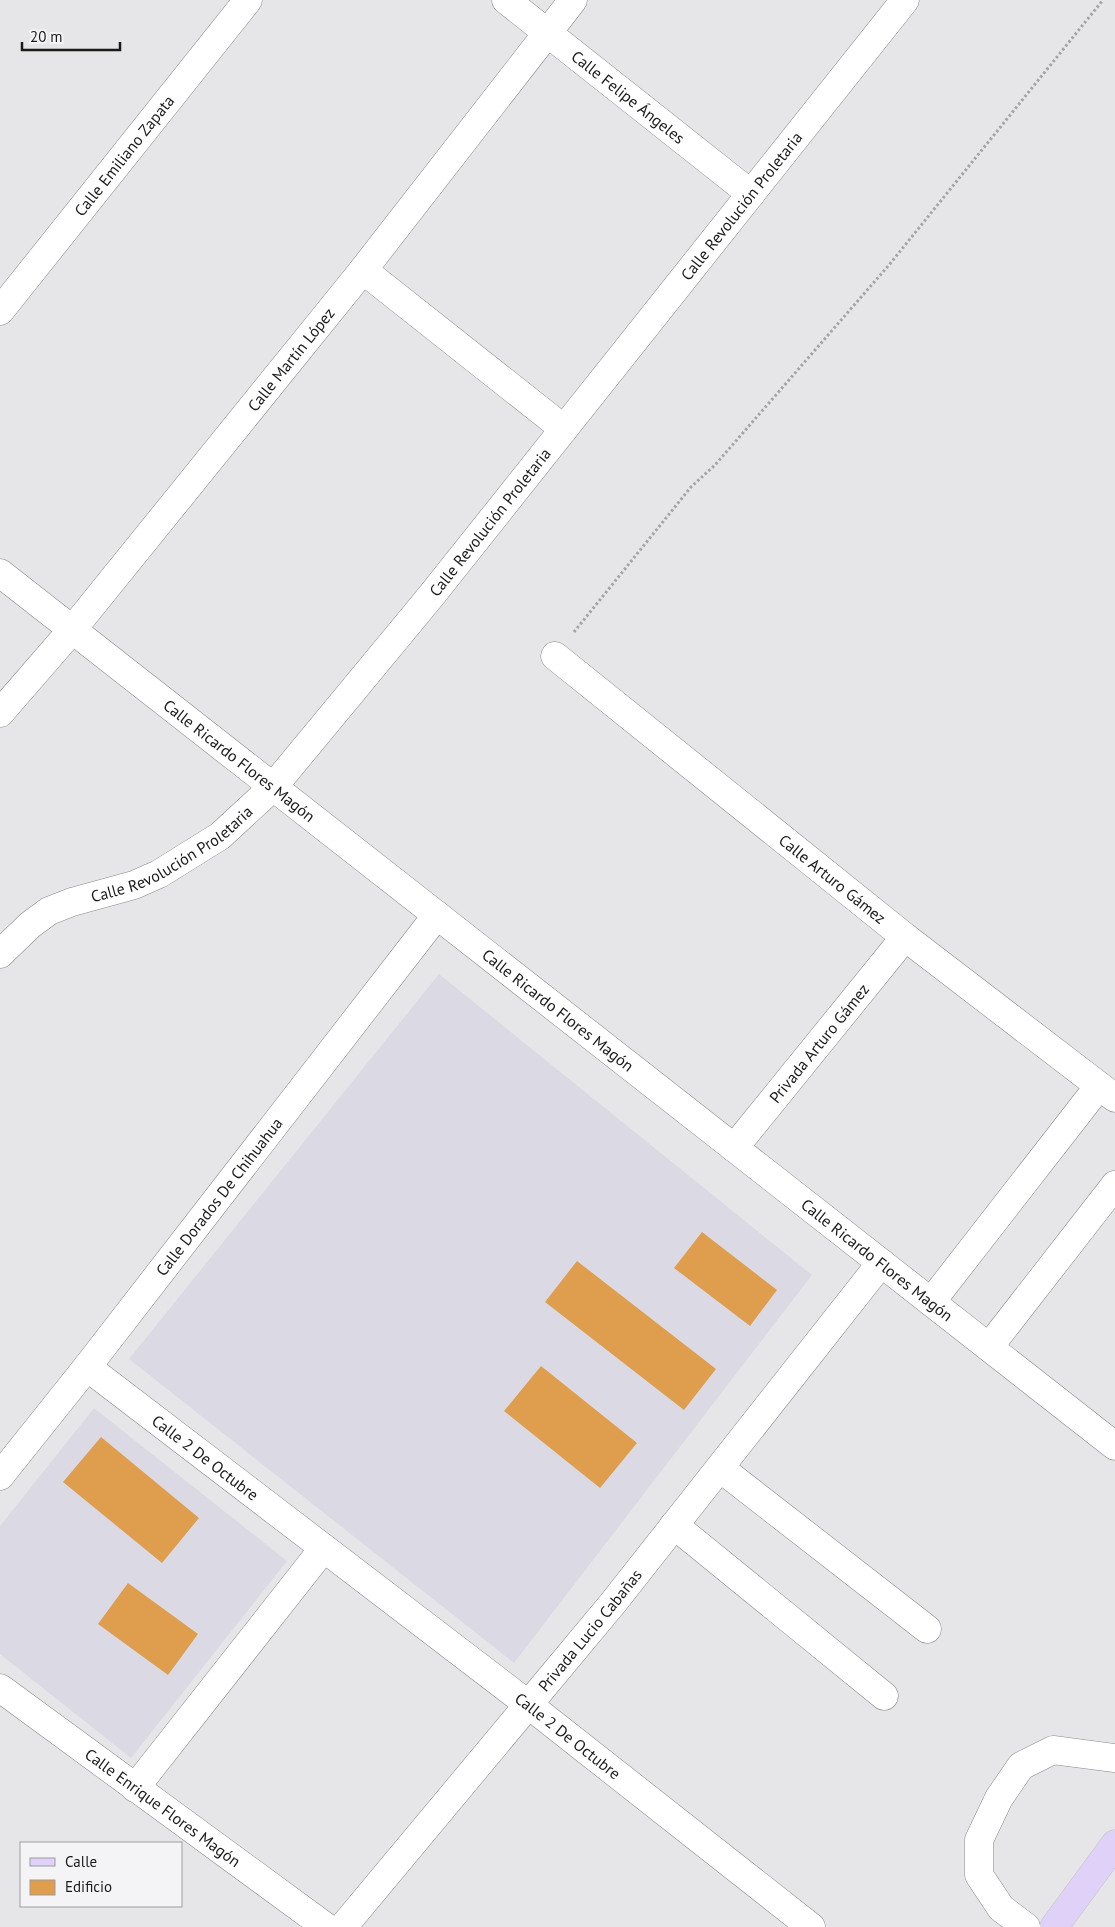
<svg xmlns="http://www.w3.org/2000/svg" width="1115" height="1927" font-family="'PT Sans',sans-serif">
  <rect width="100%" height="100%" fill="#e6e6e9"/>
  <!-- built -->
  <path fill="#dbdae4" d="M439,974L812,1275L514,1663L129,1359Z
    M94,1408L287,1561L131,1758L0,1654V1526Z"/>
  <!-- building -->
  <path fill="#de9e4d" d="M702,1232L777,1290L750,1326L674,1268Z
    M577,1261L716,1369L684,1410L545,1302Z
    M541,1366L637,1443L600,1488L504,1411Z
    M101,1437L199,1518L162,1563L63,1482Z
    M128,1583L198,1634L168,1675L98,1624Z"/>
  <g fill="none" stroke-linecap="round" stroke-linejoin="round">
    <defs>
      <g id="minor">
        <path id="s1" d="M506,0L751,194"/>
        <path d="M363,270L564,429"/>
        <path id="s2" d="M0,311L248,0"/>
        <path id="s3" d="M0,573L1115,1446"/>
        <path id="s4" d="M555,656L905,937L1115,1098"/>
        <path id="s5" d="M0,713L72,630L363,270L573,0"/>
        <path id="s6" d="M0,954L30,925L49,911L72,902L134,885L159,874L220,836L273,787L431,596L905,0"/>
        <path id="s7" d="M734,1148L905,937"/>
        <path d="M931,1302L1099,1086"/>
        <path d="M989,1347L1115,1185"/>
        <path id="s8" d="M87,1367L529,1705L811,1927"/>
        <path d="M720,1468L927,1629"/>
        <path id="s9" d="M0,1476L87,1367L437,915"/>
        <path d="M674,1525L884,1696"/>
        <path id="s10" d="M0,1688L326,1927"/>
        <path d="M135,1788L323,1549"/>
        <path id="s11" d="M343,1927L613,1603L881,1263"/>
        <path d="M1026,1927L1001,1908L979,1875V1840L999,1798L1021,1766L1053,1750L1115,1758"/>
      </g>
      <path id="major" d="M1054,1927L1115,1844"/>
    </defs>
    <!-- minor casing -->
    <use href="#minor" stroke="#89898c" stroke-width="29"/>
    <!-- major casing -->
    <use href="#major" stroke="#c3c3c4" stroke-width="29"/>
    <!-- path -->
    <path stroke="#a4a4a6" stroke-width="3" stroke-dasharray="2.5 2.5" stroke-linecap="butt" d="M574,632L691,487L715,465L889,265L1103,0"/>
    <!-- minor -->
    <use href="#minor" stroke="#fff" stroke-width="28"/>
    <!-- major -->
    <use href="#major" stroke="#e0d1f8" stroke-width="28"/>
  </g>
  <g text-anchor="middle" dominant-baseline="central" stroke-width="5" stroke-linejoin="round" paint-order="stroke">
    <!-- street labels -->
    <g font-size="16" fill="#1a1a1b" stroke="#f4f3f6">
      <text stroke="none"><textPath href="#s1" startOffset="156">Calle Felipe Ángeles</textPath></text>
      <text stroke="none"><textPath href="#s2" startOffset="199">Calle Emiliano Zapata</textPath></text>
      <text stroke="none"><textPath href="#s6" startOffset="1072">Calle Revolución Proletaria</textPath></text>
      <text stroke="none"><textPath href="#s5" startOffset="458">Calle Martín López</textPath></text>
      <text stroke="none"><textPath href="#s6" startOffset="668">Calle Revolución Proletaria</textPath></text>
      <text stroke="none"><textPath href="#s3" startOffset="304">Calle Ricardo Flores Magón</textPath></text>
      <text stroke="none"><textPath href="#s6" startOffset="202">Calle Revolución Proletaria</textPath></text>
      <text stroke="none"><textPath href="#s4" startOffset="356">Calle Arturo Gámez</textPath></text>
      <text stroke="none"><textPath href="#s3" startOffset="709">Calle Ricardo Flores Magón</textPath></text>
      <text stroke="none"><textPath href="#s7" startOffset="135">Privada Arturo Gámez</textPath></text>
      <text stroke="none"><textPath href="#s9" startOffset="355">Calle Dorados De Chihuahua</textPath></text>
      <text stroke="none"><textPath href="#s3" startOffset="1114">Calle Ricardo Flores Magón</textPath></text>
      <text stroke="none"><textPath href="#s8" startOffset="149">Calle 2 De Octubre</textPath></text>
      <text stroke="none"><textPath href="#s11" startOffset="386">Privada Lucio Cabañas</textPath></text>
      <text stroke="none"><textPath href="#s8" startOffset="606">Calle 2 De Octubre</textPath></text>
      <text stroke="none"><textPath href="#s10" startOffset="202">Calle Enrique Flores Magón</textPath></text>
    </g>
  </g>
  <!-- legend -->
  <rect x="20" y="1842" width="162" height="65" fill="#f4f3f6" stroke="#9d9c9e"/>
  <rect x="30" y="1858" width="25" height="8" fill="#e0d1f8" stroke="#9d9c9e"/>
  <text x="65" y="1867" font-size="15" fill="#1a1a1b">Calle</text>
  <rect x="30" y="1880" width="25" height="15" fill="#de9e4d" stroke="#9d9c9e"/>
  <text x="65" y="1892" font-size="15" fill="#1a1a1b">Edificio</text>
  <!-- scale -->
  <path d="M22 42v8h98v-8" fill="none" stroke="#1a1a1b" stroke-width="2.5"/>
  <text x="30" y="42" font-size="15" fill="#1a1a1b" stroke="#f4f3f6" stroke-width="4" paint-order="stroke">20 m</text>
</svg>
